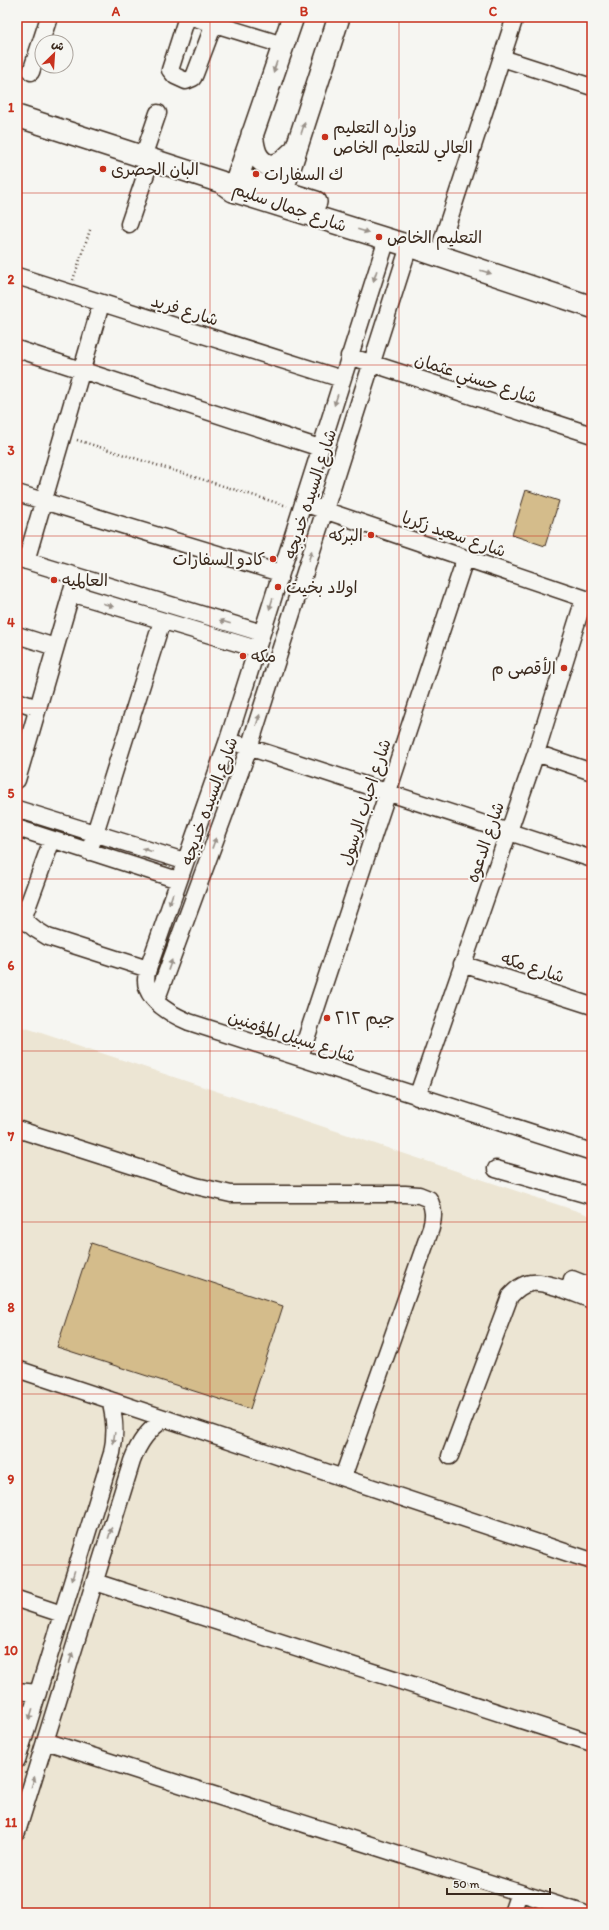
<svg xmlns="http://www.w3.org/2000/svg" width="609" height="1930" font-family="Itim,'Playpen Sans Arabic',sans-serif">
  <rect width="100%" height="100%" fill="#f6f6f2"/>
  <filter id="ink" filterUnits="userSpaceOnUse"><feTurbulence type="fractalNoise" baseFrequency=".025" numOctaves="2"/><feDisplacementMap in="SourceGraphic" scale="8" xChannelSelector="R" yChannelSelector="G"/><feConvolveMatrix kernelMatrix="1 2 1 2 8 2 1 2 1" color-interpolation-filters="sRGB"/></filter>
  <g filter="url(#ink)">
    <!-- built -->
    <path fill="#ece5d3" d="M17,1025L592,1216V1913H17Z"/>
    <!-- building -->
    <path fill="#d4bc8b" stroke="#3b2a1e" d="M526,490L559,501L545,546L512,535Z
      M91,1243L283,1306L250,1409L57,1347Z"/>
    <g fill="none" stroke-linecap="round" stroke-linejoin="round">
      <defs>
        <path id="minor" d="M187,17L170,70L175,76L186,81L193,78L195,74L214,24
          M192,17L283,45
          M502,58L592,87
          M31,72L49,17
          M143,157L158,113
          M129,224L151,159
          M442,241L515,17
          M17,276L342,379
          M17,349L320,448
          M349,356L592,435
          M17,493L280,573
          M303,503L592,601
          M17,558L262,633
          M26,561L101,304
          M71,593L257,649
          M17,635L55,647
          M17,701L38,708
          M239,744L592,859
          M536,753L592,772
          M17,780L76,577
          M17,809L184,861
          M17,828L178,880
          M89,852L162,621
          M17,914L35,929L48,937L148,969C138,997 168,1013 189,1022L592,1152
          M23,919L52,840
          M462,964L592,1006
          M148,969L228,740L387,239
          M156,1001L249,748L409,246
          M300,1057L465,559
          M417,1097L536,753L584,599
          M17,1129L196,1186L231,1194H405L419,1195L429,1199C434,1209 434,1217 431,1228L343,1477
          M496,1169L592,1196
          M572,1279L592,1287
          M17,1369L592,1561
          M450,1456L510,1296C516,1290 522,1284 531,1283C547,1280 577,1295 592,1300
          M95,1582L592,1743
          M17,1599L62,1614
          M17,1691L38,1693
          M45,1741L583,1913
          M17,1760L112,1453C116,1434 115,1419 110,1400
          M17,1832L132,1461C139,1442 148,1430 164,1419
          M512,1913L519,1893"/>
        <path id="major" d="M17,116L221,182L233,191L409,246L592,307
          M252,134C254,149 255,160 270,166L281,163L295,150
          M249,181L316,202
          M233,191L293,17
          M278,205L339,17"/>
      </defs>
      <!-- minor casing -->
      <use href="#minor" stroke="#3b2a1e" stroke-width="19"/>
      <!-- major casing -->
      <use href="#major" stroke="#3b2a1e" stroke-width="24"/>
      <!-- path -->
      <path stroke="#3b2a1e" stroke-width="2.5" stroke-dasharray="1 3" stroke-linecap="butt" d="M73,280L91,227
        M77,440L287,506"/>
      <!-- minor -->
      <use href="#minor" stroke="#f6f6f2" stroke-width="16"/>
      <!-- major -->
      <use href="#major" stroke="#f6f6f2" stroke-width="21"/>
    </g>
    <!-- one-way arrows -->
    <defs><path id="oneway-solid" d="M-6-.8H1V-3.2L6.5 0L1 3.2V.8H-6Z"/></defs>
    <g fill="#989088">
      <use href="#oneway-solid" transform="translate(275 67) rotate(109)"/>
      <use href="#oneway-solid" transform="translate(303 128) rotate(-72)"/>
      <use href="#oneway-solid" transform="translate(363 231) rotate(17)"/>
      <use href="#oneway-solid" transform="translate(486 272) rotate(18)"/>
      <use href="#oneway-solid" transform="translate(375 276) rotate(108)"/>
      <use href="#oneway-solid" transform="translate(336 400) rotate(108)"/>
      <use href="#oneway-solid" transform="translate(310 556) rotate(-72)"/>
      <use href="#oneway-solid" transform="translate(271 604) rotate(107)"/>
      <use href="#oneway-solid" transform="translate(108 605) rotate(17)"/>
      <use href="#oneway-solid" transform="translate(225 622) rotate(-163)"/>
      <use href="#oneway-solid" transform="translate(258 720) rotate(-72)"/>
      <use href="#oneway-solid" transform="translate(214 843) rotate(-70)"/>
      <use href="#oneway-solid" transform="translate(147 850) rotate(-163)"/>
      <use href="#oneway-solid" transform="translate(171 899) rotate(109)"/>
      <use href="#oneway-solid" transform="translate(170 965) rotate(-70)"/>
      <use href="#oneway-solid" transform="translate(114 1438) rotate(98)"/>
      <use href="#oneway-solid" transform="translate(110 1533) rotate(-73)"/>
      <use href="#oneway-solid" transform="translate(73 1576) rotate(107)"/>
      <use href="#oneway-solid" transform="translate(71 1658) rotate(-73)"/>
      <use href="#oneway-solid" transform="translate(31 1714) rotate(107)"/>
      <use href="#oneway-solid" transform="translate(33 1782) rotate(-73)"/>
    </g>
  </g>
  <!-- grid -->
  <path fill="none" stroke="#c8321e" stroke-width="1" stroke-opacity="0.55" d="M210,17V1913M399,17V1913M17,193H592M17,365H592M17,536H592M17,708H592M17,879H592M17,1051H592M17,1222H592M17,1394H592M17,1565H592M17,1737H592"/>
  <!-- markers -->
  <g fill="#c8321e" stroke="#f6f6f2" stroke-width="1.5">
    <circle cx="325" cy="137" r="4"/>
    <circle cx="103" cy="169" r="4"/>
    <circle cx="256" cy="174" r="4"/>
    <circle cx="379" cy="237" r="4"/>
    <circle cx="371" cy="535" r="4"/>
    <circle cx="273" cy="559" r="4"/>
    <circle cx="54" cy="580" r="4"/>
    <circle cx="278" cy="587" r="4"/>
    <circle cx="243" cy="656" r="4"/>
    <circle cx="564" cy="668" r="4"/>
    <circle cx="327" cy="1018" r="4"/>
  </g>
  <g text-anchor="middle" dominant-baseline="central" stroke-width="4" stroke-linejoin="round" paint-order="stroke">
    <!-- poi labels -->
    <g font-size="17" fill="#3b2a1e" stroke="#f6f6f2" text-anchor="start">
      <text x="333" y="127">وزاره التعليم<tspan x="333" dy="20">العالي للتعليم الخاص</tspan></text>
      <text x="111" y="169">البان الحصرى</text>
      <text x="264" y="174">ك السفارات</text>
      <text x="387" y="237">التعليم الخاص</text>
      <text x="363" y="535" text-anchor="end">البركه</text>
      <text x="265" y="559" text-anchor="end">كادو السفارات</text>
      <text x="62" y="580">العالميه</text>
      <text x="286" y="587">اولاد بخيت</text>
      <text x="251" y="656">مكه</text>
      <text x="556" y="668" text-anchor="end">الأقصى م</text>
      <text x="335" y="1018">جيم ٢١٢</text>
    </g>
    <!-- street labels -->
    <g font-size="17" fill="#3b2a1e" stroke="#f6f6f2">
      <text transform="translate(290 207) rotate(19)">شارع جمال سليم</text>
      <text transform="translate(185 310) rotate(17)">شارع فريد</text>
      <text transform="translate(476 378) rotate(18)">شارع حسني عثمان</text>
      <text transform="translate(310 494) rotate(-72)">شارع السيده خديجه</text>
      <text transform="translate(454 534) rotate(19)">شارع سعيد زكريا</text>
      <text transform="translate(209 801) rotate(-70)">شارع السيده خديجه</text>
      <text transform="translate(365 802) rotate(-72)">شارع احباب الرسول</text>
      <text transform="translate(485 842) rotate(-71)">شارع الدعوه</text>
      <text transform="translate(533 967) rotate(18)">شارع مكه</text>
      <text transform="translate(292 1036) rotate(18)">شارع سبيل المؤمنين</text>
    </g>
  </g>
  <!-- margin -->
  <rect width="609" height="1930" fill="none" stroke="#f6f6f2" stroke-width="44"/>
  <!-- north arrow -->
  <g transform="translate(54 54) rotate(25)"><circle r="19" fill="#f6f6f2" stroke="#aba49d"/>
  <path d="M0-3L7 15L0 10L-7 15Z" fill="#c8321e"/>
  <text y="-6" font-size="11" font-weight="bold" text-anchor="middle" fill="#3b2a1e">ش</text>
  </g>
  <!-- scale -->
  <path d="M447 1888v6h103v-6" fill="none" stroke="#3b2a1e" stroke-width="2"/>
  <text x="453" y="1888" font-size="12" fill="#3b2a1e" stroke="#f6f6f2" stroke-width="3" paint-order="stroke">50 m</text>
  <rect x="22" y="22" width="565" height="1886" fill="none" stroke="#c8321e" stroke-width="1.5"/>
  <g font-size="13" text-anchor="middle" font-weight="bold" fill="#c8321e">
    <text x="116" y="16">A</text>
    <text x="304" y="16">B</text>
    <text x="493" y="16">C</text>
    <text x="11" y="112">1</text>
    <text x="11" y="284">2</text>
    <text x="11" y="455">3</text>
    <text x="11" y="627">4</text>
    <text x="11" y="798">5</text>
    <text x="11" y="970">6</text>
    <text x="11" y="1141">7</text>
    <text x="11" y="1312">8</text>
    <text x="11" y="1484">9</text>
    <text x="11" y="1655">10</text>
    <text x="11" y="1827">11</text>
  </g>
</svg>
